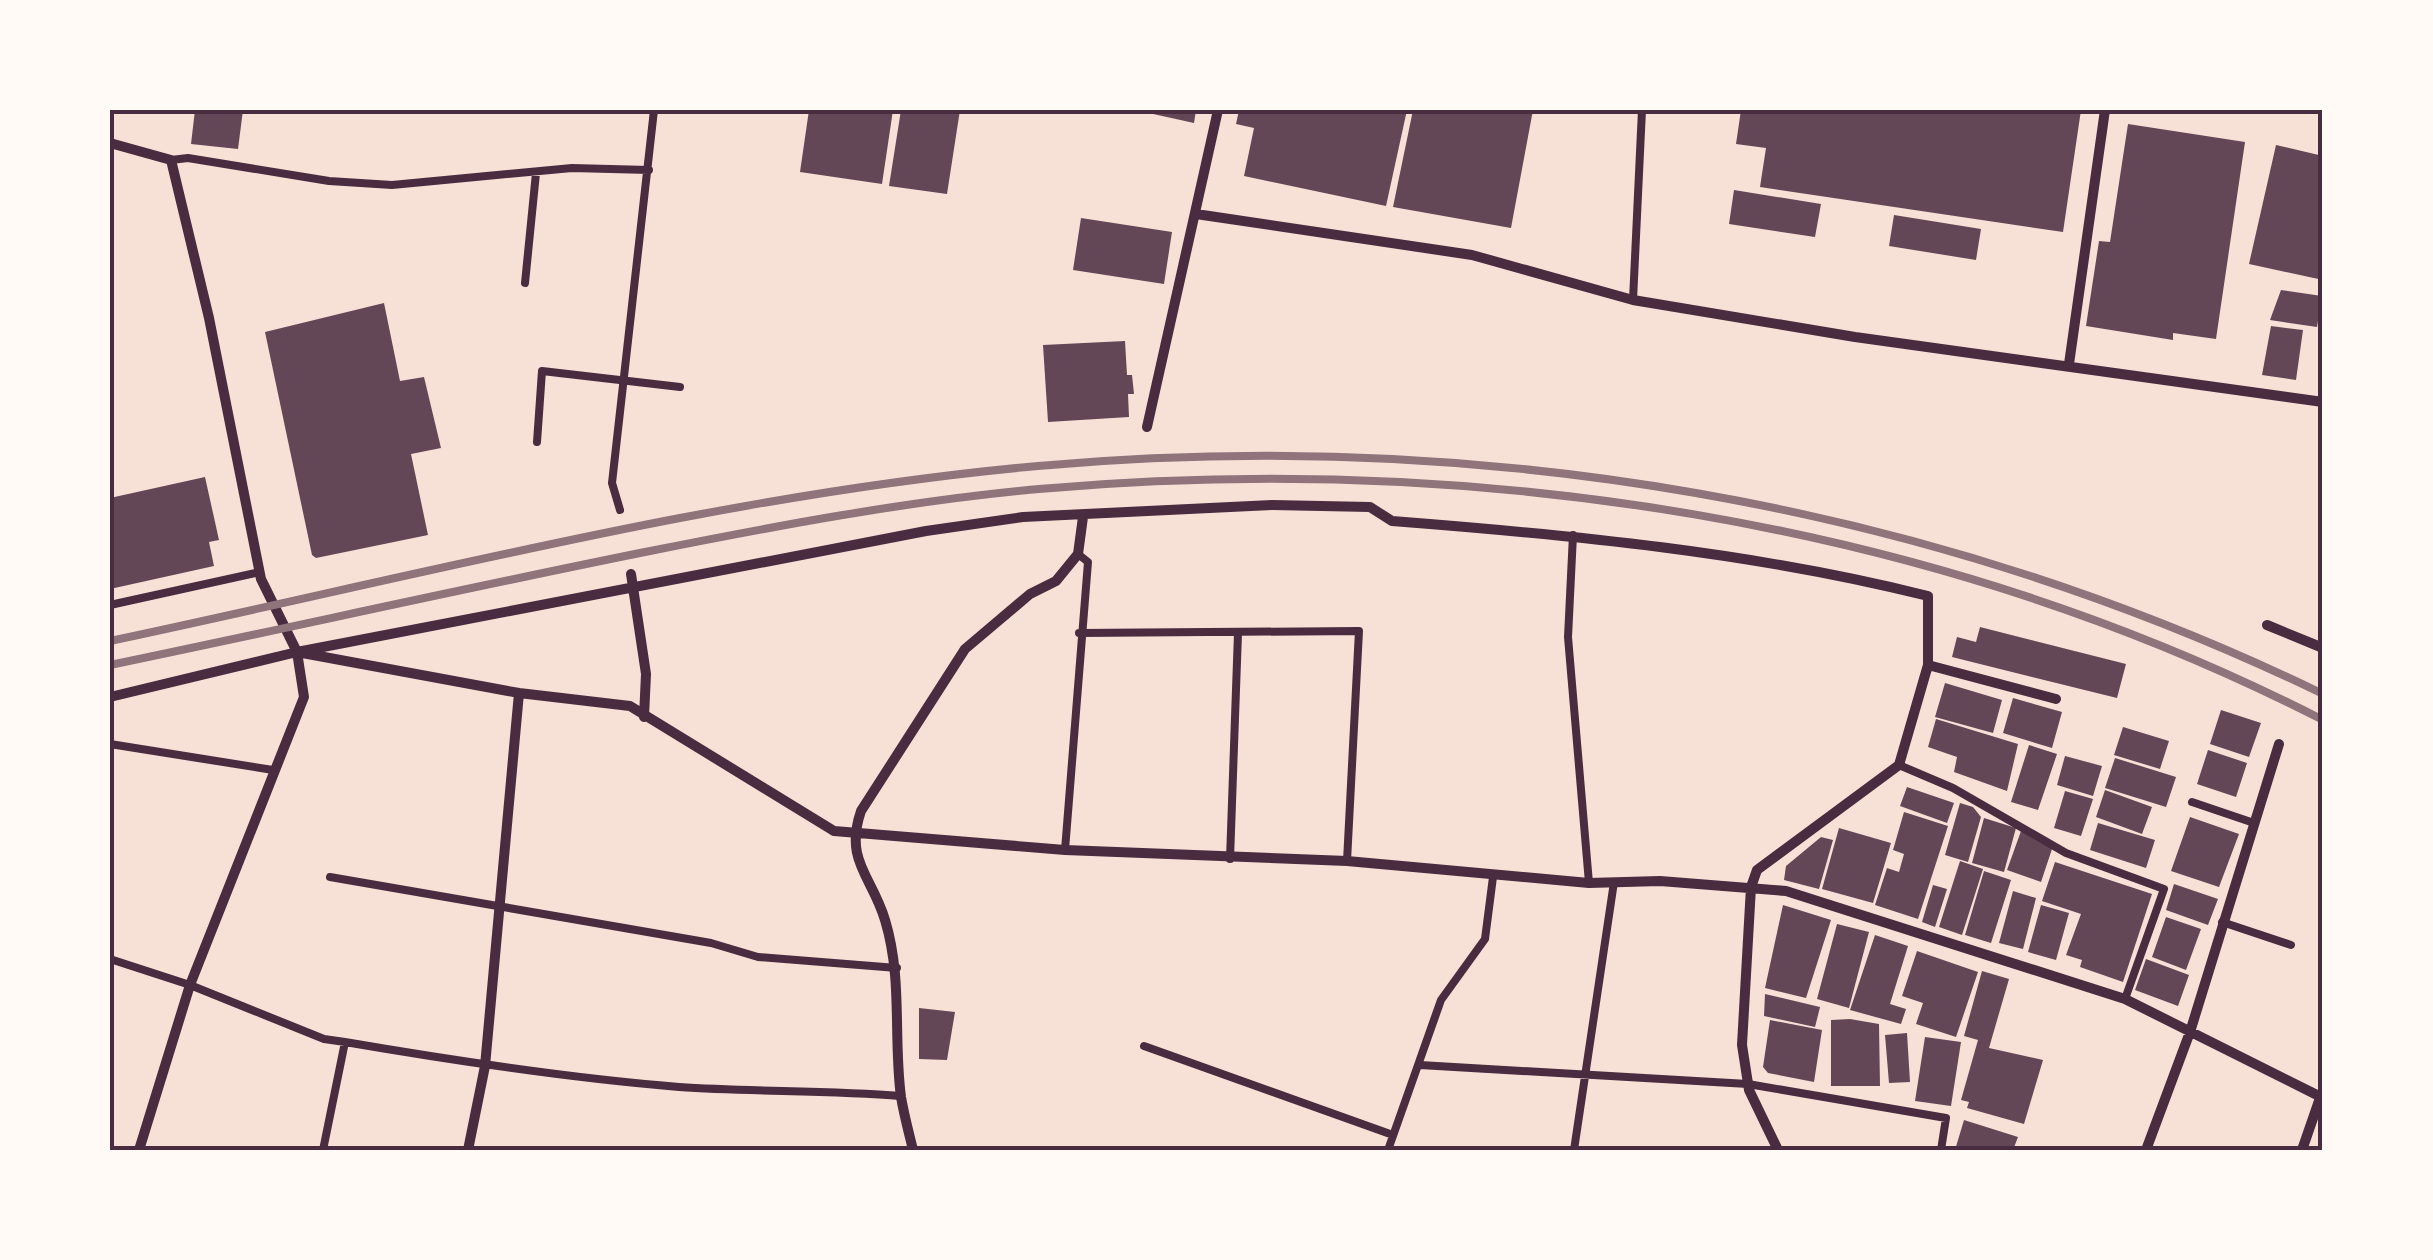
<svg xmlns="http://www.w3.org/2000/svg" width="2433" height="1260" font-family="Mulish,sans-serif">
  <rect width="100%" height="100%" fill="#f7e1d7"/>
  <!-- building -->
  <path fill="#644757" d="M195,110H243L238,149L191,144Z
    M809,110H893L882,184L800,172Z
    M901,110H960L947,194L889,186Z
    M1135,110H1196L1194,123Z
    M1239,110H1407L1386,206L1244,176L1254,128L1236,124Z
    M1413,110H1533L1511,228L1393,207Z
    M1741,110H2081L2063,232L1760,187L1766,148L1736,144Z
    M2128,124L2245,142L2216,339L2173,333V340L2086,326L2099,241L2110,242Z
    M2276,145L2323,156V280L2249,264Z
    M1734,190L1821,204L1815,237L1729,224Z
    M1894,215L1981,229L1976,260L1889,246Z
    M1081,218L1172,232L1164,284L1073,270Z
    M2281,290L2322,296L2317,327L2270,320Z
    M384,303L400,381L424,377L441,448L411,454L428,535L316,558L312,555L265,332Z
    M2271,326L2303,330L2296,380L2262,375Z
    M1125,341L1127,375H1132L1134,394H1128L1129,417L1048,422L1043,345Z
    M205,477L219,540L209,542L214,566L110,589V498Z
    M1980,627L2126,664L2117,698L1952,657L1957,637L1976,642Z
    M1945,683L2002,700L1993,733L1935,717Z
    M2013,698L2062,712L2052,748L2003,733Z
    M2221,710L2261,723L2249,757L2210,744Z
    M1936,719L2018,744L2007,791L1954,772L1957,757L1928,747Z
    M2123,727L2169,741L2160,769L2114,755Z
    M2029,745L2057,754L2038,810L2011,802Z
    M2208,750L2247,763L2236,797L2197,784Z
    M2065,756L2102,766L2093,796L2057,785Z
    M2115,758L2176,777L2166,807L2105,788Z
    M1907,787L1954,803L1947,823L1900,806Z
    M2105,790L2152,807L2142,834L2096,817Z
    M2065,791L2093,799L2081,836L2054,828Z
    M1960,803L1973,807L1981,817L1968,862L1945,855Z
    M1904,812L1948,826L1918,919L1875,905L1887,868L1899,872L1904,854L1893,850Z
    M2190,817L2239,834L2219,887L2171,871Z
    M1984,818L2016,828L2004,872L1972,863Z
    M2098,823L2155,840L2146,868L2090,850Z
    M1839,828L1891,843L1873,903L1822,889Z
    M2021,831L2053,846L2041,882L2007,870Z
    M1821,837L1833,840L1819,889L1784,880L1786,866Z
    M1960,861L1983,869L1962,935L1939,927Z
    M2055,862L2152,894L2123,982L2080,967L2082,960L2066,955L2081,914L2042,901Z
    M1984,871L2011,880L1991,943L1965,935Z
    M2174,884L2218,899L2208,925L2166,910Z
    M1933,885L1947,889L1935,927L1922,922Z
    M2013,891L2036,898L2023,949L1999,943Z
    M1783,905L1831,920L1806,998L1765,988Z
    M2041,905L2069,913L2056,960L2028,952Z
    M2166,917L2201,929L2186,970L2152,957Z
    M1837,924L1869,932L1849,1008L1817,999Z
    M1875,935L1908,946L1890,1004L1906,1009L1901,1024L1850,1010Z
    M1917,951L1978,972L1956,1037L1916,1024L1923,1003L1902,996Z
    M2146,959L2189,975L2178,1006L2135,990Z
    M1982,971L2009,979L1989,1048L2043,1060L2024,1124L1967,1108L1969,1102L1961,1100L1978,1040L1964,1036Z
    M1765,994L1820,1007L1815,1027L1764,1016Z
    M919,1008L955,1012L947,1060L919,1059Z
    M1850,1019L1879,1024L1880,1086H1831V1020Z
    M1770,1020L1822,1030L1814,1082L1768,1073L1763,1067Z
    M1907,1033L1910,1082L1889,1083L1885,1035Z
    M1925,1037L1961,1042L1951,1106L1915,1101Z
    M1964,1120L2018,1137L2013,1150H1955Z"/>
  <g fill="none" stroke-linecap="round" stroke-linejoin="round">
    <!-- service -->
    <path stroke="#4a2c40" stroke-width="8" d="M171,160L188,158L329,181L392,185L572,168L649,170
      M525,283L536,173
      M1633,300L1642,110
      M537,442L542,371L680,387
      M620,510L612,483L654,110
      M1573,535L1568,637L1589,883
      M110,605L260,572
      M1079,633L1359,631L1347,861
      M110,744L273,770
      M1899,765L1953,788L2066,853L2164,889L2125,999
      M2192,802L2254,823
      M1065,850L1088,562L1078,554
      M1230,859L1238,633
      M330,877L711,943L758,957L897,968
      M2222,922L2291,945
      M110,959L190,985L324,1039L345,1042C456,1061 567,1078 679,1087C753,1092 827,1090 901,1096
      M1144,1046L1393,1135
      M1420,1065L1748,1084L1946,1118L1941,1150
      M323,1150L345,1042
      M1388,1150L1441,1000L1485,939L1493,877
      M1574,1150L1614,882"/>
    <!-- minor -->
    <path stroke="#4a2c40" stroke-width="10" d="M110,143L171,160L209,318L261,579L297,652L519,693L630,706L834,831L1065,850L1347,861L1589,883L1660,881L1786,891L2125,999L2323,1098
      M1196,214L1472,255L1633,300L1855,337L2323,402
      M2069,364L2105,110
      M1147,427L1218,110
      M631,574L646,674L644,717
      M2267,625L2323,648
      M110,697L297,652L926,531L1023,517L1272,505L1370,507L1392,521C1572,535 1753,552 1928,596V665
      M139,1150L190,985L304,697L297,652
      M468,1150L485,1066L519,693
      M913,1150C909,1133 904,1115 901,1097C893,1037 903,979 885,920C872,876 844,861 861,811L965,649L1030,594L1056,581L1078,554L1083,517
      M1778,1150L1749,1090L1742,1045L1751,887L1757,870L1899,765L1928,665L2056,699
      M2146,1150L2190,1032L2279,744
      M2302,1150L2320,1098"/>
    <!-- rail -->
    <path stroke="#8f747c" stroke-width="8" d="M110,641C417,576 725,494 1038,466C1477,427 1925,501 2323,694
      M110,665C288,628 466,588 645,552C775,526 907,501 1039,489C1474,451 1931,519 2323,720"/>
  </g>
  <!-- border -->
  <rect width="2433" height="1260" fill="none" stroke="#fffaf5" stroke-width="225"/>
  <rect x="112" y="112" width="2208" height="1036" fill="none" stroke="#4a2c40" stroke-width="4"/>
</svg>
